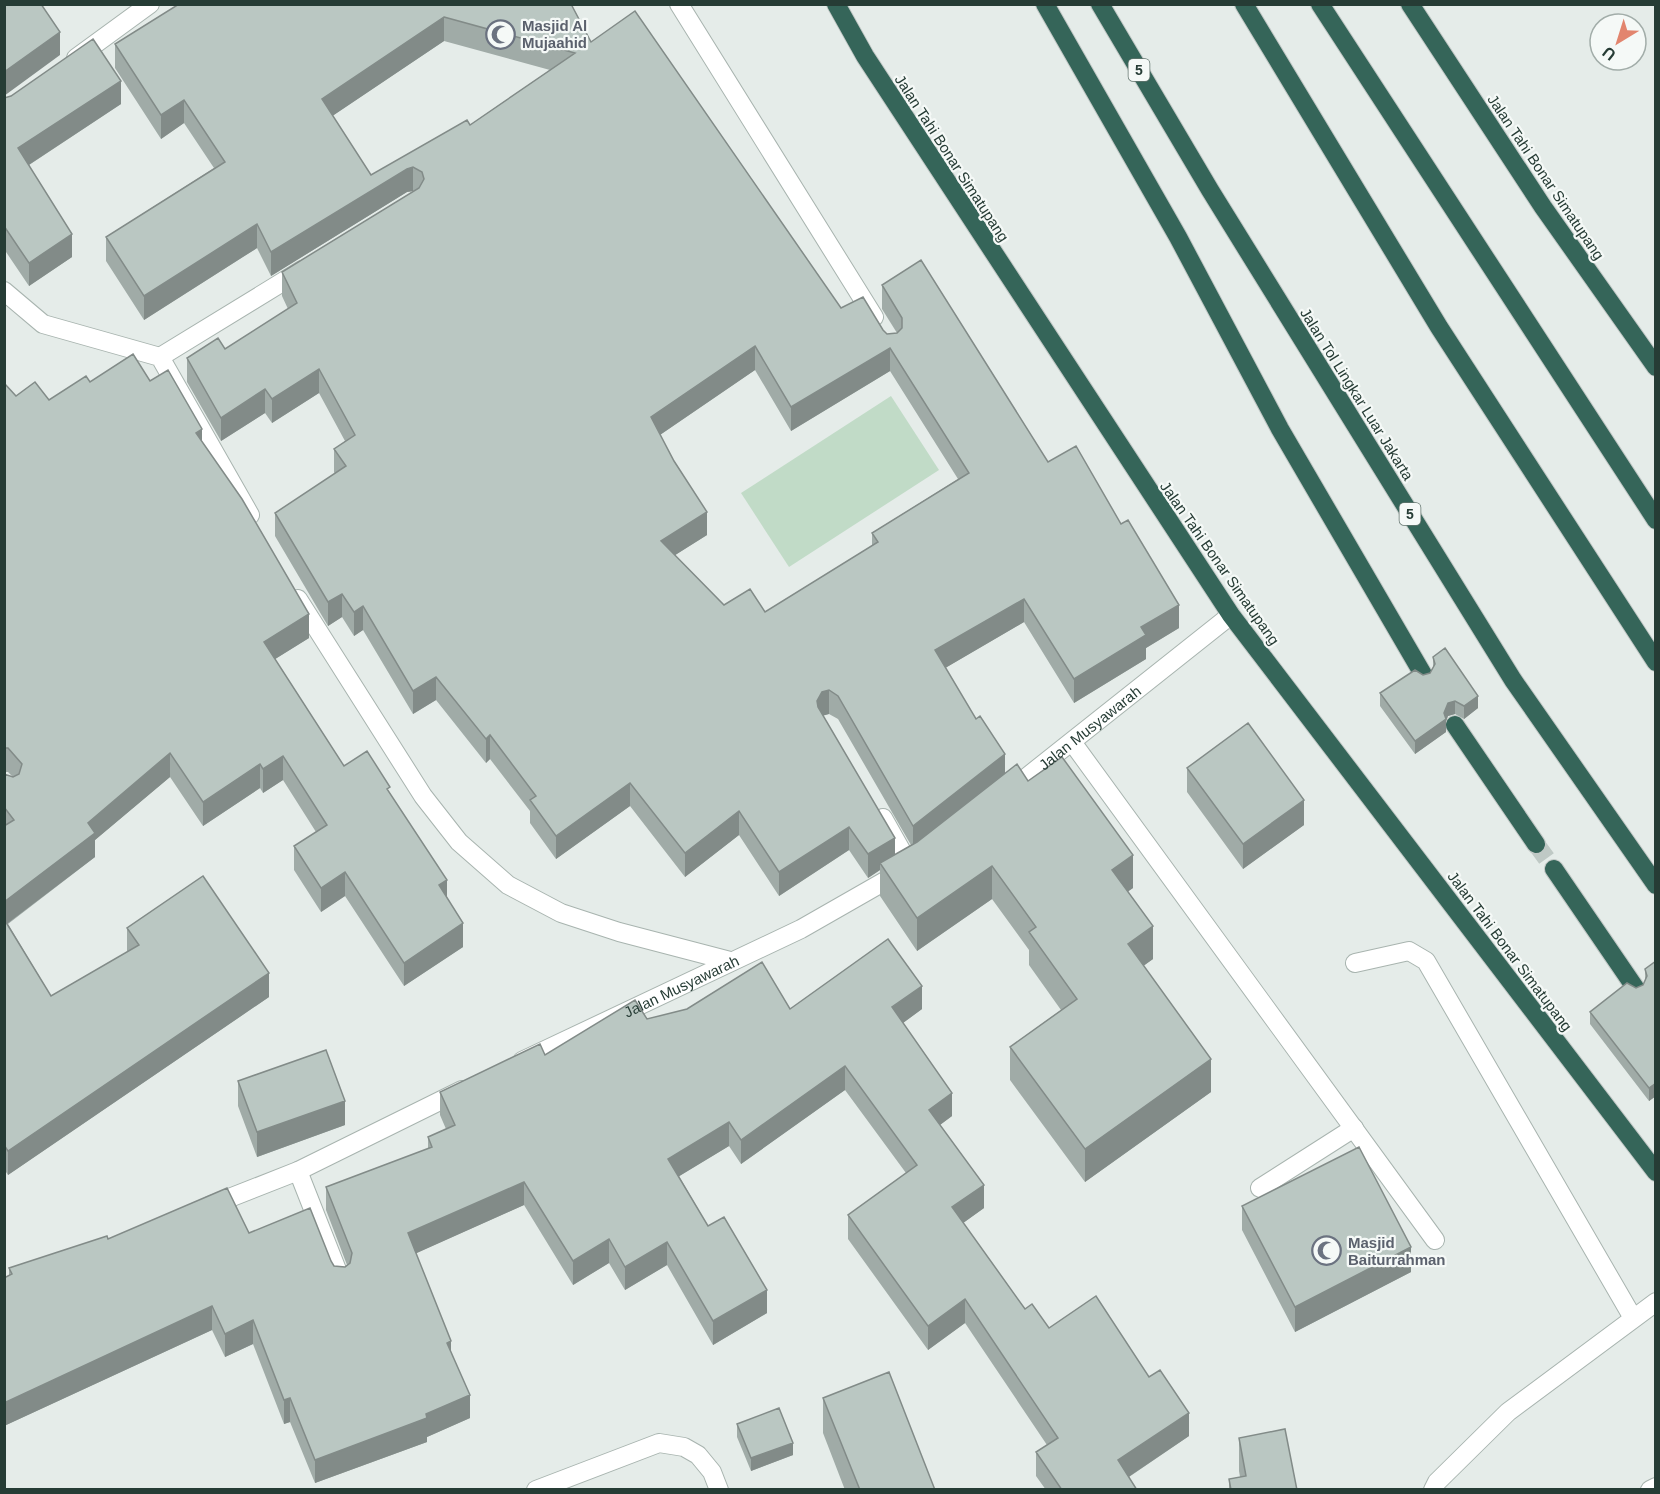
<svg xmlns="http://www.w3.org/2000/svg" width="1660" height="1494" font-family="Arial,sans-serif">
  <rect width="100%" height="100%" fill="#e5ece9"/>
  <!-- green -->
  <path fill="#c1dbc7" d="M891,396L939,470L789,567L741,493Z"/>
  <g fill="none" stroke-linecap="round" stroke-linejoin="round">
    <!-- highway-tunnel -->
    <path stroke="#bfc9c5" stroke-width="18" stroke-dasharray="18 9" stroke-linecap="butt" d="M1536,844L1554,869"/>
    <defs>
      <g id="minor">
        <path d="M679,4L874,317"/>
        <path d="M76,58L150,4"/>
        <path d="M4,291L43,324L160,357L250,515"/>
        <path d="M160,357L302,270"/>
        <path d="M298,599L423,796L459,842L508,885L561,913L619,932L730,961"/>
        <path d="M1072,742L1435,1240"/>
        <path id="s1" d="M1008,792L1231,615"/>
        <path d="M883,818L910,866"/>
        <path d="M1355,963L1409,951L1426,961L1633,1318"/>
        <path id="s2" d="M522,1061L801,929L899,873"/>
        <path d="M298,1171L341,1280"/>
        <path d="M1260,1188L1354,1128"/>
        <path d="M209,1206L298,1171L462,1090"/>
        <path d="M536,1490L659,1443L684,1447L698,1455L712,1472L719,1490"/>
        <path d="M1433,1490L1437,1482L1508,1412L1656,1302"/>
        <path d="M1650,1490L1656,1487"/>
      </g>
      <path id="highway" d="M836,4L865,56L1231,615L1656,1172
        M1045,4L1178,237L1280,429L1424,676
        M1100,4L1210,190L1513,680L1656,885
        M1244,4L1439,327L1656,662
        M1320,4L1656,520
        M1410,4L1543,207L1656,367
        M1455,725L1536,844
        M1554,869L1636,989"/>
    </defs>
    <!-- minor casing -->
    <use href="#minor" stroke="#a8b4af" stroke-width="20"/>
    <!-- highway casing -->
    <use href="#highway" stroke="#c2c8c6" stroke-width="20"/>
    <!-- minor -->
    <use href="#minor" stroke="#fff" stroke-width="18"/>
    <!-- highway -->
    <use href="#highway" stroke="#356559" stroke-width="18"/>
  </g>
  <!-- wall -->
  <path fill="#a0aba7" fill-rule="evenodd" d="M571,4L591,42L841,308L883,330L887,334L897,333L882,309V285L1048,462L1179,628L1146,648V659L1074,703L1024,622L945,668L1005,773L1028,781L1133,888L1128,891L1153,959L1143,966L1211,1092L1085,1182L1010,1080V1047L1061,1010L1029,965V950L992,899L917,951L880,896V870L868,878L849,850L779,896L739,835L685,877L630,806L556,859L530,823V811L490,759L486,763L436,700L413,714L363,630L354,636L342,617L328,626L275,536V513L335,474L334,472V449L345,441L319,393L272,423L265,413L221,441L187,382V358L225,349L288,309L282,296V272L414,191L407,192L271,276L257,248L144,320L106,261V237L214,168L184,123L161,139L115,68V44ZM444,41L550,70L470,125L371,175L332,116ZM755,370L791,431L890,371L958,479L872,533V546L765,612L724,605L675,555L707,535L660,435ZM829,714L838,719L911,845L895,855L823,715Z
    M4,98L121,104L29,165L72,257L29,286L4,249Z
    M150,381L202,442L309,638L275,659L344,766L390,793L447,897L463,947L404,986L345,896L321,912L294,870V846L316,832L283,780L263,793L260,788L203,826L170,777L95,840V857L8,924L51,996L127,952V928L269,997L8,1175L4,1169V774L13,777L8,772H4V383L16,396L49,400L90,382Z
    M1433,657L1478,708L1464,719L1455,714L1448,716L1446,721V732L1415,754L1380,706V693L1423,675L1430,673L1433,668Z
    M1187,768L1304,825L1243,869L1187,792Z
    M1656,961V1096L1649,1101L1590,1024V1012L1636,988L1643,985L1645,981V969Z
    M790,1009H922L903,1023L952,1116L940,1125L984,1208L963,1223L1025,1309L1189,1436L1129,1477L1137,1490H1046L1036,1476V1452L1047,1445L965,1323L928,1350L848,1239V1215L906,1173L845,1090L741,1164L729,1146L679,1176L708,1226L767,1313L713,1345L667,1265L625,1290L609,1263L573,1285L524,1205L416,1253L451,1353L470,1418L427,1437V1442L315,1483L290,1422L284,1424L253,1344L225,1357L212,1330L4,1426V1278L9,1276V1268L108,1239L249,1233L331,1261L334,1266L345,1267L347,1265L326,1210V1187L428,1149V1137L446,1129L440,1115V1092L647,1019Z
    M238,1081L345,1125L257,1157L238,1106Z
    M1242,1206L1411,1272L1295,1332L1242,1230Z
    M823,1398L935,1490H845L823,1433Z
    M737,1424L793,1455L751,1471L737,1437Z
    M1239,1438L1297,1490H1229V1479L1240,1477L1239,1471Z"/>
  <!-- shaded-wall -->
  <path fill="#828b88" d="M444,17V41L322,123V99Z
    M60,32V55L4,96V72Z
    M121,81V104L18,172V148Z
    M184,100V123L161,139V115Z
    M413,167V191L407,192L271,276V252L407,169Z
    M257,224V248L144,320V296Z
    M72,234V257L29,286V263Z
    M755,346V370L651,441V417Z
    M890,348V371L791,431V407Z
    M319,369V393L272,423V399Z
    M265,389V413L221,441V418Z
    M202,429V453L196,433Z
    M707,512V535L661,564V541Z
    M342,594V617L328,626V602Z
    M1024,599V622L935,674V650Z
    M1179,605V628L1146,648V659L1074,703V679L1141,627Z
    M363,606V630L354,636V612Z
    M309,614V638L264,666V642Z
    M436,677V700L413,714V691Z
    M829,690V714L822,716L817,724V701L822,692Z
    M1478,696V708L1464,719V706Z
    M1455,701V714L1448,716L1446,721V732L1415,754V741L1444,713L1448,703Z
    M490,735V759L486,763V739Z
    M170,753V777L95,840V857L4,926V902L88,823Z
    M1005,754V778L913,849V826Z
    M283,756V780L263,793V769Z
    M260,764V788L203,826V802Z
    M630,783V806L556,859V836Z
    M1304,800V825L1243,869V844Z
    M739,811V835L685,877V853Z
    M849,827V850L779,896V872Z
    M895,838V862L880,863V870L868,878V854Z
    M1133,855V888L1112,903V870Z
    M992,866V899L917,951V918Z
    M345,872V896L321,912V888Z
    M447,880V904L439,885Z
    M463,923V947L404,986V963Z
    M1153,926V959L1128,977V944Z
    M269,973V997L8,1175V1151Z
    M922,986V1009L892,1031V1007Z
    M1211,1059V1092L1085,1182V1149Z
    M845,1066V1090L741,1164V1140Z
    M1656,1083V1096L1649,1101V1088Z
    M952,1093V1116L929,1133V1110Z
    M345,1101V1125L257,1157V1132Z
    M729,1122V1146L668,1183V1159Z
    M524,1182V1205L408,1257V1233Z
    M984,1185V1208L952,1231V1207Z
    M609,1239V1263L573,1285V1261Z
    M667,1242V1265L625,1290V1267Z
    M1411,1247V1272L1295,1332V1307Z
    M767,1290V1313L713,1345V1321Z
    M965,1299V1323L928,1350V1326Z
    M212,1306V1330L4,1426V1403Z
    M253,1320V1344L225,1357V1334Z
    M451,1341V1364L447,1343Z
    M470,1395V1418L427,1437V1442L315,1483V1460L426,1414Z
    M290,1398V1422L284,1424V1400Z
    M1189,1413V1436L1118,1484V1460Z
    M793,1443V1455L751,1471V1458Z"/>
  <!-- building -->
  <path fill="#bac7c2" stroke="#828b88" stroke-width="1.5" fill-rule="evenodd" d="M4,4H41L60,32L4,72Z
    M179,4H571L591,42L635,11L841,308L863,297L883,330L887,334L897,333L902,328V318L882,285L921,260L1048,462L1076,446L1121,524L1128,520L1179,605L1141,627L1146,635L1074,679L1024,599L935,650L976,719L980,716L1005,754L913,826L838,696L829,690L822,692L817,701L818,707L895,838L868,854L849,827L779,872L739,811L685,853L630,783L556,836L530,800L536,796L490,735L486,739L436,677L413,691L363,606L354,612L342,594L328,602L275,513L346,466L334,449L355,435L319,369L272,399L265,389L221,418L187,358L218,338L225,349L297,303L282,272L419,188L424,179L422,172L413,167L407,169L271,252L257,224L144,296L106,237L225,162L184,100L161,115L115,44ZM444,17L575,53L470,125L467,120L371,175L322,99ZM755,346L791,407L890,348L969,473L872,533L878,542L765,612L750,589L724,605L661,541L707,512L674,461L651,417Z
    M93,39L121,81L18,148L72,234L29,263L4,226V98L11,96Z
    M133,354L150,381L168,370L202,429L196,433L242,499L309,614L264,642L344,766L367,751L390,787L387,789L447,880L439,885L463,923L404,963L345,872L321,888L294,846L327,825L283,756L263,769L260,764L203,802L170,753L88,823L95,833L4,902V826L14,820L4,807V774L13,777L19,774L22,764L8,748H4V383L16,396L35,382L49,400L86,376L90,382Z
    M1445,648L1478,696L1464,706L1455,701L1448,703L1444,713L1446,719L1415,741L1380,693L1415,670L1423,675L1430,673L1435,664L1433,657Z
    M1248,723L1304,800L1243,844L1187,768Z
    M1062,757L1133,855L1112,870L1153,926L1128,944L1211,1059L1085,1149L1010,1047L1077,999L1029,932L1036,927L992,866L917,918L880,863L917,842L1017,764L1028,781Z
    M203,876L269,973L8,1151L4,1145V919L51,996L139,945L127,928Z
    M888,939L922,986L892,1007L952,1093L929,1110L984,1185L952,1207L1025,1309L1032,1304L1049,1328L1096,1296L1149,1377L1160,1370L1189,1413L1118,1460L1137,1490H1062L1036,1452L1058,1438L965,1299L928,1326L848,1215L917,1165L845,1066L741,1140L729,1122L668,1159L708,1226L724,1217L767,1290L713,1321L667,1242L625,1267L609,1239L573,1261L524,1182L408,1233L451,1341L447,1343L470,1395L426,1414L427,1418L315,1460L290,1398L284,1400L253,1320L225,1334L212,1306L4,1403V1278L12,1274L9,1268L107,1236L108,1239L227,1188L249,1233L310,1208L331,1261L334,1266L345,1267L350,1263L352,1253L326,1187L432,1147L428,1137L455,1125L440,1092L540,1044L545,1055L635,1000L647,1019L687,1009L762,962L790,1009Z
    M1656,961V1083L1649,1088L1590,1012L1627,983L1636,988L1643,985L1647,976L1645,969Z
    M326,1050L345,1101L257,1132L238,1081Z
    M1359,1147L1411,1247L1295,1307L1242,1206Z
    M889,1372L935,1490H860L823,1398Z
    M779,1408L793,1443L751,1458L737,1424Z
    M1285,1429L1297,1490H1231L1229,1479L1246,1476L1239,1438Z"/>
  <!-- icons -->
  <defs>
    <symbol id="mosque-ring" viewBox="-11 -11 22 22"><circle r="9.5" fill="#f5f9f7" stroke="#6b7280" stroke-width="1.5"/><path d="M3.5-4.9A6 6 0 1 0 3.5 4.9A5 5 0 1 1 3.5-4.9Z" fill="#6b7280"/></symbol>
  </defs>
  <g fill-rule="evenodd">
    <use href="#mosque-ring" x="484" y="18" width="33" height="33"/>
    <use href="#mosque-ring" x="1310" y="1234" width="33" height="33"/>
  </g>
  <g text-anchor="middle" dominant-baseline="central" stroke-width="4.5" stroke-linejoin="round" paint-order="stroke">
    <!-- shield labels -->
    <g fill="#f5f9f7" stroke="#64756f" stroke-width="1.5">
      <rect x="1128.5" y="59" width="21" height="22" rx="4.5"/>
      <rect x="1399.5" y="503" width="21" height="22" rx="4.5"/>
    </g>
    <g font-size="14" font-weight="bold" fill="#263c35">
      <text x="1139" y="70">5</text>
      <text x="1410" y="514">5</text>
    </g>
    <!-- worship labels -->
    <g font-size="15" font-weight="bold" fill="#5b616d" stroke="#f5f9f7" text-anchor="start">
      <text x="522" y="25">Masjid Al<tspan x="522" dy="17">Mujaahid</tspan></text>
      <text x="1348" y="1242">Masjid<tspan x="1348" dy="17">Baiturrahman</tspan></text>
    </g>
    <!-- street labels -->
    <g font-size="15" fill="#263c35" stroke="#f5f9f7">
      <text transform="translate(952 158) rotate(57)">Jalan Tahi Bonar Simatupang</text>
      <text transform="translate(1546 177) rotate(56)">Jalan Tahi Bonar Simatupang</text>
      <text transform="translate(1357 394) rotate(58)">Jalan Tol Lingkar Luar Jakarta</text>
      <text transform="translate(1220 563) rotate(55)">Jalan Tahi Bonar Simatupang</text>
      <text stroke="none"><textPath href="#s1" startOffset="104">Jalan Musyawarah</textPath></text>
      <text transform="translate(1510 951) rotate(53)">Jalan Tahi Bonar Simatupang</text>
      <text stroke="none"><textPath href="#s2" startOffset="176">Jalan Musyawarah</textPath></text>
    </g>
  </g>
  <!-- border -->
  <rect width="1660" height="1494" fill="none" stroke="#263c35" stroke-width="12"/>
  <!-- north arrow -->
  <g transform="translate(1618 42) rotate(218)"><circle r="28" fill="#f5f9f7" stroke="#a2ada9" stroke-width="1.5"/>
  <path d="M0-4.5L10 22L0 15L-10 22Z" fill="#e2856e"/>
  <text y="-9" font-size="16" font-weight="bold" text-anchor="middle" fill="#263c35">U</text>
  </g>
</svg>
